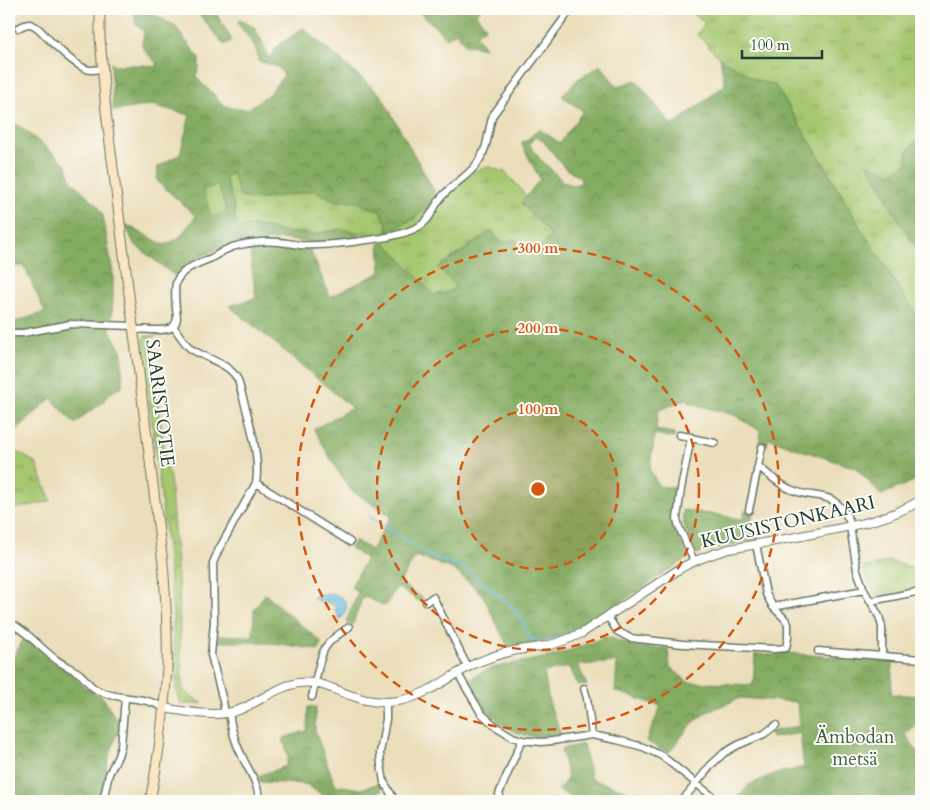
<svg xmlns="http://www.w3.org/2000/svg" width="930" height="810" font-family="Cardo,serif">
  <defs>
    <pattern id="grass-tufts" width="24" height="20" patternUnits="userSpaceOnUse" patternTransform="scale(1.25)"><rect width="24" height="20" fill="#a6c76f"/><path d="M3 7l-1-3M5 7V3M7 7l1-3M15 17l-1-3M17 17v-4M19 17l1-3" fill="none" stroke="#87a35c"/></pattern>
    <pattern id="forest-crowns" width="20" height="18" patternUnits="userSpaceOnUse" patternTransform="scale(1.25)"><rect width="20" height="18" fill="#84ac62"/><path d="M2 6a3 3 0 1 1 6 0M12 15a3 3 0 1 1 6 0" fill="none" stroke="#6b8d52"/></pattern>
    <pattern id="park-crowns" width="20" height="18" patternUnits="userSpaceOnUse" patternTransform="scale(1.25)"><rect width="20" height="18" fill="#a6c76f"/><path d="M2 6a3 3 0 1 1 6 0M12 15a3 3 0 1 1 6 0" fill="none" stroke="#87a35c"/></pattern>
    <pattern id="water-ripples" width="26" height="14" patternUnits="userSpaceOnUse" patternTransform="scale(1.25)"><rect width="26" height="14" fill="#5fb6dc"/><path d="M2 4q2-2 4 0t4 0M15 11q2-2 4 0t4 0" fill="none" stroke="#4e95b3"/></pattern>
  </defs>
  <rect width="100%" height="100%" fill="#fdfcf7"/>
  <filter id="ink" filterUnits="userSpaceOnUse"><feTurbulence type="fractalNoise" baseFrequency=".02" numOctaves="2"/><feDisplacementMap in="SourceGraphic" scale="10" xChannelSelector="R" yChannelSelector="G"/><feConvolveMatrix kernelMatrix="1 2 1 2 8 2 1 2 1" color-interpolation-filters="sRGB"/></filter>
  <filter id="wash" filterUnits="userSpaceOnUse"><feTurbulence type="fractalNoise" baseFrequency=".0096" numOctaves="4" result="noise"/><feDisplacementMap in="SourceGraphic" scale="20" xChannelSelector="R" yChannelSelector="G"/><feGaussianBlur stdDeviation="1.12" result="paint"/><feColorMatrix in="noise" values="0 0 0 0 0 0 0 0 0 0 0 0 0 0 0 0 0 1.4 0 .05"/><feComposite in="paint" operator="in"/></filter>
  <g filter="url(#wash)">
    <rect width="100%" height="100%" fill="#ebdebb"/>
    <!-- grass -->
    <path fill="url(#grass-tufts)" stroke="#628252" d="M694,9H917L921,12V135L908,151L906,165L891,173L868,165L880,184L894,212L921,255V323L860,227L825,166L775,85L756,80L720,58L697,35L705,23L690,11Z
      M490,167L505,172L520,188L526,197L521,203L552,235L534,254L525,249L514,239C501,246 500,240 492,231L439,267L456,287L446,293L433,295L385,242L386,233L360,235V233L328,231L312,235L300,233H288L250,226L238,229L235,220V210L225,177L232,172L264,199L316,190L335,201L358,202L381,212L387,223V232L413,219L427,208L437,196L441,202C454,189 471,168 490,167Z
      M144,336H157L149,338L165,456L170,479L179,591L180,644L183,690L198,701L203,703L195,704H181L176,688L177,676L174,671L173,614L168,557L153,430L143,360V339Z
      M9,447L36,463L51,501L9,510Z"/>
    <!-- forest -->
    <path fill="url(#forest-crowns)" stroke="#52744b" fill-rule="evenodd" d="M416,9H481L476,14L486,27L476,35L485,48L465,44L456,32L447,38Z
      M134,11H147L175,26L199,58V68L196,76L201,83L215,95L220,103L228,107L239,109H248L269,94L284,75L278,67L258,61C259,47 247,36 239,25L238,22L239,20L254,27L263,43L268,57L272,56L276,47L303,28L381,95L437,196L427,208L413,219L387,232V223L381,212L358,202L335,201L316,190L264,199H253L240,197L232,173L225,177L235,210V220L239,229L250,226H259L288,233H300L312,235L340,229L360,233V235L355,239L335,242L316,243L282,239L237,244L216,250L186,264L176,277L134,244L125,224L164,245L178,239L196,216L157,181L158,167L180,154L190,115L151,105L113,111L111,63L113,65H144L155,67L158,65C154,58 143,53 142,44C142,41 144,35 144,31L136,25Z
      M200,12C207,11 209,17 217,15L232,40L226,44H223L199,14Z
      M720,58L756,80L775,85L825,166L860,227L921,323V478L881,495L856,468L792,447L769,438L767,446L759,444L761,431L734,415L690,403L686,399L658,411L656,430L674,433V438L655,434L651,458L650,470L659,486L676,488L671,508L672,525L688,558L670,569L602,615L573,632L541,642L508,647L482,594L453,569L416,556L399,583L423,598L420,602L397,587L385,606L363,596L352,626L346,622L358,592L351,587L366,559L350,548L355,540L371,550L391,516L351,490L336,468L314,429L352,408L286,352L229,306L256,298L249,245L270,244L309,247L330,297L381,272L379,243L385,242L434,295L446,293L456,287L439,267L492,231C499,241 502,246 514,239L525,249L534,254L551,235L521,203L540,179L521,143L527,140L539,129L560,143L583,111L562,96L578,79L601,65L617,87L636,80L672,126L725,85ZM536,136L544,142L565,168L580,178L581,181L579,184L572,185L564,182L540,159L529,144Z
      M9,118L47,148L66,164L72,181L98,206L103,216L113,274V301L110,330L122,353V386L109,394L101,404L86,414L75,424L51,398L9,437V324L45,312L24,266H9Z
      M921,135V255L894,212L880,184L868,164L891,173L906,165L908,151Z
      M683,510L743,519L745,510L753,512L751,521L758,539L737,543L697,554C690,540 681,525 683,510Z
      M265,594L321,642L319,650L282,644L248,642H216L217,636H253L254,610Z
      M25,636L53,662L72,675L83,686L94,693L102,696L120,725L109,757L99,801H9V659L12,660Z
      M605,637C615,638 622,643 632,645C643,648 656,648 668,648L670,667L688,682L753,685L755,654L774,655L775,652L893,662L891,694L921,696V721L905,734L921,756V801H822L819,797L813,801H735L749,785L774,774L804,767L800,733L772,738L769,732L799,726L797,702L740,698L705,713L693,723L668,753L646,741L661,706L615,691L617,662L578,665L587,685L578,686L569,667L544,672L549,702L561,734C512,744 491,721 469,682C479,666 521,663 538,659C547,657 556,655 564,652C578,648 591,642 605,637Z
      M308,707H316L315,731L335,785L361,789L380,783L382,790L367,801H324V796L306,784L261,782L258,776L286,766L288,757L283,738L307,731Z
      M583,744L591,779L643,796L638,801H574L567,795L558,790L568,778L561,749Z"/>
    <!-- park -->
    <path fill="url(#park-crowns)" stroke="#628252" d="M890,561L918,569L921,568V589L876,597L867,579L863,568Z"/>
    <!-- pitch -->
    <path fill="#a6c76f" stroke="#628252" d="M218,185L227,212L212,217L203,190Z"/>
    <!-- water -->
    <path fill="url(#water-ripples)" stroke="#3f7a88" d="M332,593C341,597 350,601 345,612C343,618 345,615 340,619L337,617H340L336,612L335,606C329,601 319,603 313,598L316,595Z"/>
    <g fill="none" stroke-linecap="round" stroke-linejoin="round">
      <!-- stream -->
      <path stroke="#5fb6dc" stroke-width="2" d="M370,517L424,552L435,558L461,567L471,573L512,607L520,617L528,635L532,639L542,642L548,641L574,632"/>
    </g>
  </g>
  <g filter="url(#ink)">
    <g fill="none" stroke-linecap="round" stroke-linejoin="round">
      <defs>
        <path id="minor" d="M18,28C28,23 30,22 39,29C49,40 76,68 90,70C94,70 99,69 102,69
          M173,326C179,334 184,343 191,349C207,359 229,363 238,380C246,410 261,453 256,483L219,549L213,563L214,622L211,655L223,701L225,714
          M134,330C139,330 145,329 151,330C162,330 175,332 177,318C176,308 173,288 177,280C184,268 197,264 209,259C214,257 220,253 225,250C235,245 248,243 259,242C273,240 286,243 300,245C318,246 336,244 353,242C375,239 400,237 420,226C431,219 433,208 440,199C452,183 474,174 482,155C489,143 488,128 493,115L571,9
          M9,333H23L71,324L134,326
          M679,435L691,437L681,489L677,519L679,527L694,561
          M691,438L715,443
          M758,466C768,474 778,484 790,489C817,502 831,486 849,520L857,570L864,590L879,616L882,627V655
          M256,483L350,542
          M749,510L762,447
          M871,601L921,591
          M426,602L433,597L468,668
          M773,607L864,590
          M608,617L617,631L630,638L683,644L774,649L786,648L788,638V624L785,619L773,607L766,594L756,544
          M9,622C27,631 38,646 54,658C62,665 72,668 80,674C86,679 90,687 97,690C117,701 145,695 164,708
          M818,651L921,659
          M458,674L481,713L495,726L513,737L522,740L541,742L552,741L592,735L617,740L643,747L662,756L718,801
          M584,688L587,698L592,735
          M312,697C315,684 319,658 325,648C330,639 341,633 349,627
          M386,702V719L380,753L381,765L384,782L395,801
          M229,713C231,727 235,742 241,754C248,770 259,783 259,801
          M103,801L109,774L118,756L121,746L125,698
          M163,801V800L173,801
          M502,801L499,794L501,789L522,740
          M682,801L711,765L724,753L738,745L764,734L776,725"/>
        <path id="tertiary" d="M164,708C186,712 218,718 239,710C259,702 276,687 298,683C320,680 333,690 353,696C363,700 375,702 386,702C421,702 447,677 476,663C486,659 498,654 509,652C521,649 534,648 546,646C559,643 571,638 582,633L681,568C697,559 712,554 729,549C758,544 787,539 816,533C852,526 889,520 921,500"/>
        <path id="secondary" d="M100,9V36L106,112L163,564C166,598 168,633 167,668C164,713 159,757 150,801"/>
      </defs>
      <!-- minor casing -->
      <use href="#minor" stroke="#667563" stroke-width="9"/>
      <!-- tertiary casing -->
      <use href="#tertiary" stroke="#667563" stroke-width="10"/>
      <!-- secondary casing -->
      <use href="#secondary" stroke="#667563" stroke-width="11"/>
      <!-- minor -->
      <use href="#minor" stroke="#fff" stroke-width="6"/>
      <!-- tertiary -->
      <use href="#tertiary" stroke="#fff" stroke-width="8"/>
      <!-- secondary -->
      <use href="#secondary" stroke="#fbe6c3" stroke-width="9"/>
    </g>
  </g>
  <!-- distance rings -->
  <circle cx="538" cy="489" r="80" fill="#d45610" fill-opacity=".12"/>
  <g fill="none" stroke="#d45610" stroke-width="2.5" stroke-dasharray="9 6">
    <circle cx="538" cy="489" r="80"/>
    <circle cx="538" cy="489" r="161"/>
    <circle cx="538" cy="489" r="241"/>
  </g>
  <g text-anchor="middle" dominant-baseline="central" stroke-width="4" stroke-linejoin="round" paint-order="stroke">
    <!-- street labels -->
    <g font-size="19" fill="#1f3d34" stroke="#fdfcf7">
      <text transform="translate(160 403) rotate(83)">SAARISTOTIE</text>
      <text transform="translate(788 522) rotate(-13)">KUUSISTONKAARI</text>
    </g>
    <!-- park labels -->
    <g font-size="19" fill="#416043" stroke="#fdfcf7">
      <text x="855" y="737">Ämbodan<tspan x="855" dy="22">metsä</tspan></text>
    </g>
  </g>
  <circle cx="538" cy="489" r="8" fill="#d45610" stroke="#fdfcf7" stroke-width="2.5"/>
  <g font-size="15" text-anchor="middle" font-weight="bold" fill="#d45610" stroke="#fdfcf7" stroke-width="4" stroke-linejoin="round" paint-order="stroke">
    <text x="538" y="253">300 m</text>
    <text x="538" y="333">200 m</text>
    <text x="538" y="414">100 m</text>
  </g>
  <!-- margin -->
  <rect width="930" height="810" fill="none" stroke="#fdfcf7" stroke-width="30"/>
  <!-- scale -->
  <path d="M742 50v8h80v-8" fill="none" stroke="#1f3d34" stroke-width="2.5"/>
  <text x="750" y="50" font-size="15" fill="#1f3d34" stroke="#fdfcf7" stroke-width="4" paint-order="stroke">100 m</text>
</svg>
